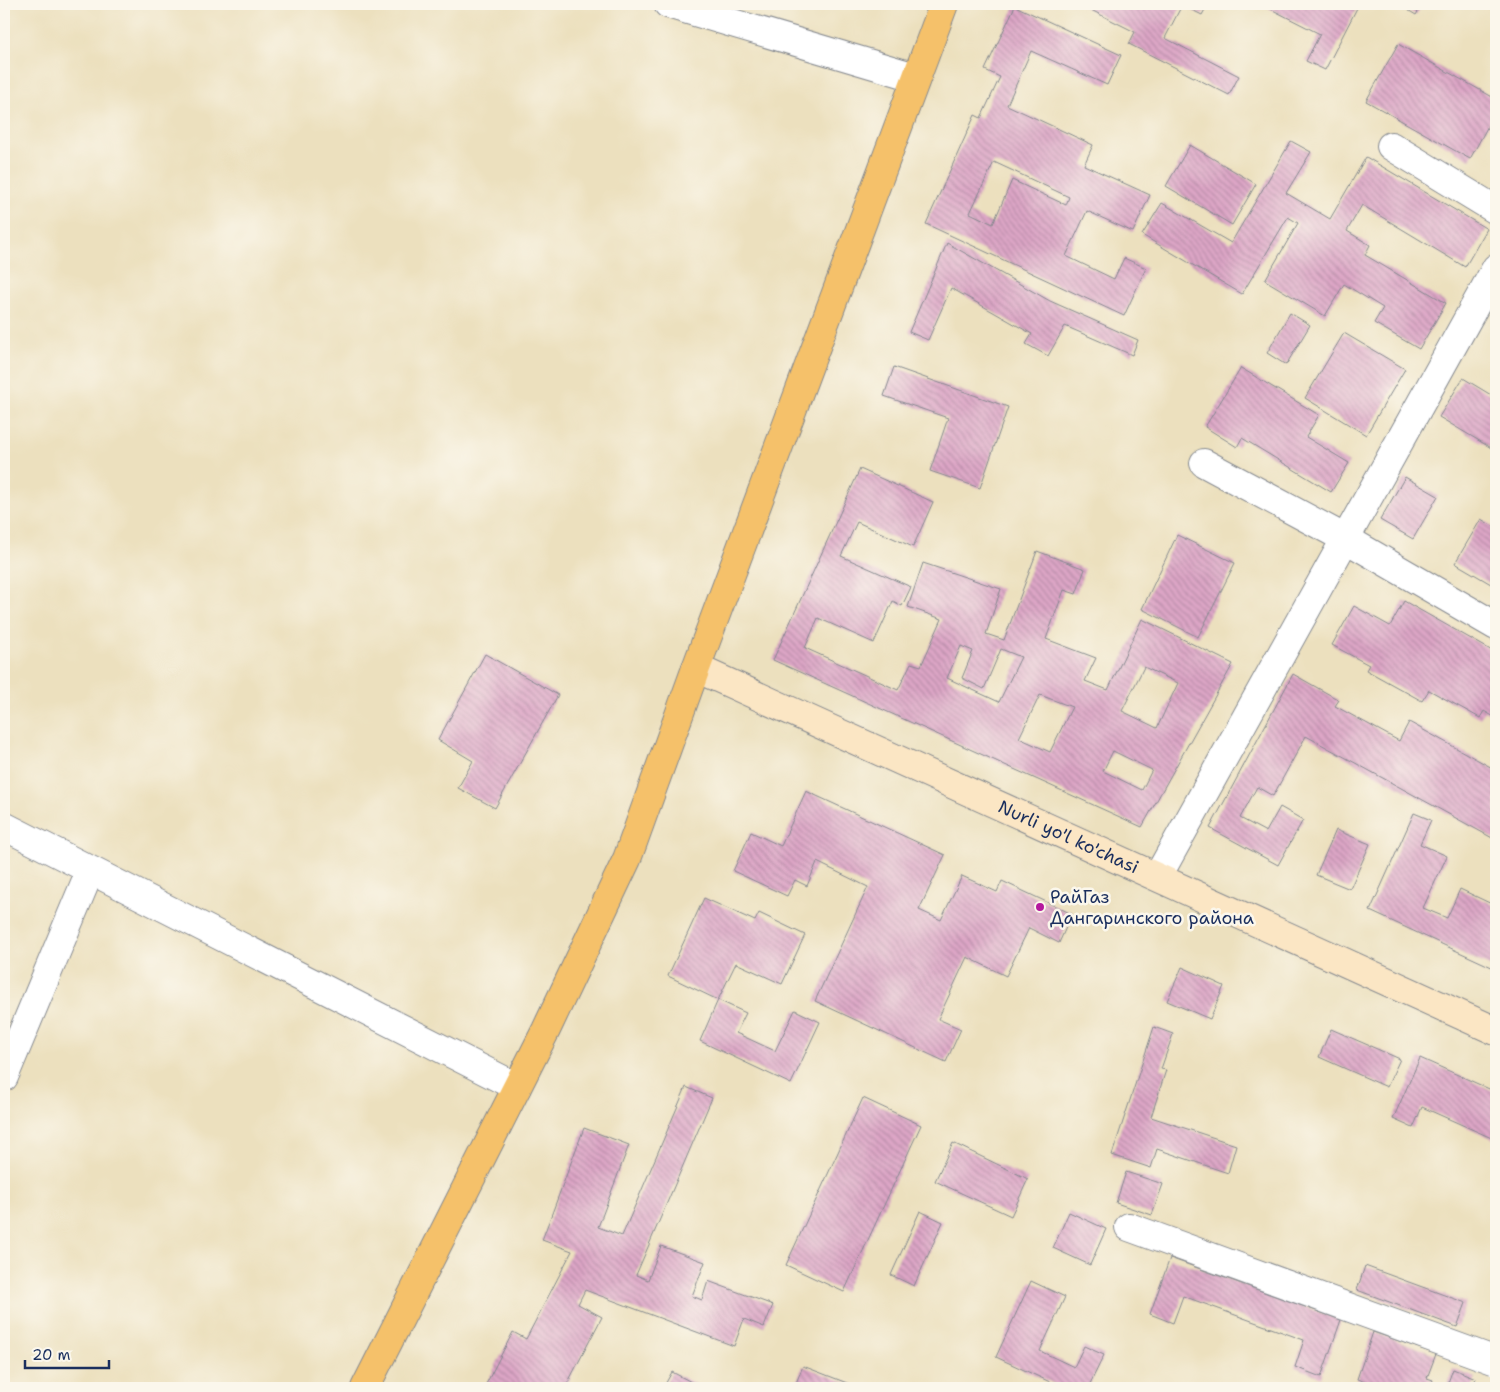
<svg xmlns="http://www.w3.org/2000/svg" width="1500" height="1392" font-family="'Shantell Sans',sans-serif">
  <defs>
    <pattern id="building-back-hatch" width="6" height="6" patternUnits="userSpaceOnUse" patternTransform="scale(1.25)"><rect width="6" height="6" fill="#dda6c6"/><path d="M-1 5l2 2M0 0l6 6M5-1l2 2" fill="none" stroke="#b288a4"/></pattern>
  </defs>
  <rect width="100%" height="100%" fill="#fbf7ec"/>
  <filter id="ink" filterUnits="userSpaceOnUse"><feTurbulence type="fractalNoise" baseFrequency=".02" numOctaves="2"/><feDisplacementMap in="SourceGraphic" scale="10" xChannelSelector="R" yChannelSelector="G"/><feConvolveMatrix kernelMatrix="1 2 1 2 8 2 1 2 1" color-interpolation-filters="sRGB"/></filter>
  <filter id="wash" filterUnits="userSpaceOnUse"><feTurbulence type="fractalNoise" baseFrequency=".0096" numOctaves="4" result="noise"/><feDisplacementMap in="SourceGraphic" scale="20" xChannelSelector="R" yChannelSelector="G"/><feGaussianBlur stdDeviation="1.12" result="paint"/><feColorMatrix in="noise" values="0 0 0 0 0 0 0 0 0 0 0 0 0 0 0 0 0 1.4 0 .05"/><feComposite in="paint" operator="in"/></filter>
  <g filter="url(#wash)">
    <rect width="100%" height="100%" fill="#ece0be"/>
    <g id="blocks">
      <!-- building -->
      <path fill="url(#building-back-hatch)" fill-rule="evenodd" d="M1079,4H1208L1202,15L1182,5L1165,38L1239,76L1229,95L1129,44L1135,32Z
        M1261,4H1347L1357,8L1325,70L1306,61L1320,34Z
        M1398,4H1423L1416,15Z
        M1015,6L1121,55L1107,85L1031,51L1007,105L1093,145L1084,165L1150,195L1133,232L1087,211L1066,256L1114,279L1124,258L1146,268L1124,316L926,224L975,115L981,118L1000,77L985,70ZM994,162L1069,197L1066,205L1012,180L993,224L970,213Z
        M1398,44L1496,99V111L1470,159L1366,101Z
        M1291,141L1311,152L1286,193L1330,219L1366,157L1487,229L1465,267L1362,205L1347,231L1370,245L1365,255L1446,303L1419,349L1374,323L1383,308L1344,284L1325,316L1265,280L1298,223L1288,217L1242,294L1142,235L1162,203L1231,243Z
        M1190,145L1256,184L1232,225L1166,186Z
        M947,243L1050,301L1138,340L1132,355L1065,326L1048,356L1026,344L1032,334L951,288L928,340L909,332Z
        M1290,313L1310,325L1286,365L1267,353Z
        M1344,333L1405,369L1366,435L1305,398Z
        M894,367L1008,407L980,488L930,471L948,418L884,396Z
        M1241,368L1319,415L1306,437L1349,463L1331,492L1242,438L1237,447L1205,427Z
        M1463,378L1496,398V444L1493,449L1439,417Z
        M860,469L933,502L913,547L857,522L841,556L911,587L902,606L893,601L874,643L818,618L805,648L898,690L911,663L921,666L942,619L908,607L923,563L1001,589L986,634L1004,640L1037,551L1085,569L1076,594L1064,590L1046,639L1096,658L1085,681L1108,690L1142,619L1233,664L1142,827L773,660ZM961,646L973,651L962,678L984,689L1001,649L1021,657L999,702L947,678ZM1144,667L1178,683L1157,728L1122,711ZM1040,695L1072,707L1050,752L1019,738ZM1113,751L1152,770L1142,790L1103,771Z
        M1405,477L1438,496L1413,539L1380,520Z
        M1481,519L1496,528V587L1455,563Z
        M1177,535L1235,563L1198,637L1142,609Z
        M1404,601L1496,653V718L1484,711L1480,718L1429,690L1422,701L1366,670L1369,665L1332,645L1354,606L1390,626Z
        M485,654L558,695L495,808L458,788L473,761L438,740Z
        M1293,674L1339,700L1335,706L1399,741L1409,722L1496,770V840L1306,736L1273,796L1257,787L1240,818L1266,832L1280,807L1303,820L1278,865L1210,828Z
        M806,791L945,855L919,910L941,920L962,876L997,892L1002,881L1072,914L1059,943L1029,928L1006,976L967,957L938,1019L961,1029L946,1062L815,1001L868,887L817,862L807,886L795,880L787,896L733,871L751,832L781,846Z
        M1414,813L1431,820L1420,844L1447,856L1423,908L1447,918L1460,889L1496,906V969L1370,911Z
        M1336,830L1370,844L1350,889L1316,875Z
        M704,898L755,921L759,913L805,935L782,984L736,963L718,1000L668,976Z
        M1182,967L1224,986L1210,1019L1167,1001Z
        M718,1000L746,1013L736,1033L775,1051L795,1010L820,1022L791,1084L700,1041Z
        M1154,1027L1173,1034L1161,1069L1166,1070L1151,1117L1236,1145L1228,1173L1157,1149L1151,1168L1112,1155Z
        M1331,1029L1400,1059L1387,1087L1319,1057Z
        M1420,1058L1496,1092V1140L1422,1107L1413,1128L1393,1119Z
        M686,1087L712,1098L636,1275L648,1280L661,1246L705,1262L692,1296L702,1300L708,1281L773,1305L764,1327L744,1319L734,1346L585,1290L578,1304L602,1317L565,1388H484L513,1332L526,1339L572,1251L542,1240L584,1128L629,1145L598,1227L622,1236Z
        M863,1098L921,1125L844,1292L786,1265Z
        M953,1143L1028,1179L1011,1216L935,1181Z
        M1126,1172L1163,1184L1152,1215L1116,1203Z
        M920,1211L943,1222L914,1286L891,1275Z
        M1069,1212L1106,1229L1090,1265L1053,1248Z
        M1170,1258L1341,1320L1321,1377L1295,1367L1304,1340L1183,1296L1173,1323L1150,1314Z
        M1365,1266L1466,1303L1457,1327L1357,1290Z
        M1031,1281L1065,1297L1040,1351L1074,1367L1084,1346L1104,1355L1088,1388H1063L996,1357Z
        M1373,1332L1436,1354L1427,1378L1433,1380L1430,1388H1381L1357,1379Z
        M803,1366L860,1388H794Z
        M1453,1369L1476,1378L1472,1388H1446Z
        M672,1372L703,1388H663Z"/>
    </g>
  </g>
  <g filter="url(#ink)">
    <use href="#blocks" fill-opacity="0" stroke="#84888e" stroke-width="1"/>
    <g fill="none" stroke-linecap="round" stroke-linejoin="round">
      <defs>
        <path id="street" d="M668,4L915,77
          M1391,146L1496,210
          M1204,463L1346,539L1496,626
          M4,826L517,1087
          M1158,876L1496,268
          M4,1077L90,871
          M1129,1227L1496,1361"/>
        <g id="secondary">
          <path id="s1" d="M696,668L1496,1031"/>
        </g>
        <path id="highway" d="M365,1388L546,1030L627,859L696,668L944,4"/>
      </defs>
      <!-- street casing -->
      <use href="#street" stroke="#84888e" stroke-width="30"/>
      <!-- secondary casing -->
      <use href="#secondary" stroke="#84888e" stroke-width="30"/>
      <!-- highway casing -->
      <use href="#highway" stroke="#84888e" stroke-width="30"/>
      <!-- street -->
      <use href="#street" stroke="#fff" stroke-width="28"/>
      <!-- secondary -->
      <use href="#secondary" stroke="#fbe6c4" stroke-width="28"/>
      <!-- highway -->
      <use href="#highway" stroke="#f5c16b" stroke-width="28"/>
    </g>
  </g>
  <!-- markers -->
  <circle fill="#b5179e" stroke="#fbf7ec" stroke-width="2" cx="1040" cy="907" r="5"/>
  <g text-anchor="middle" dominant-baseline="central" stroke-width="5" stroke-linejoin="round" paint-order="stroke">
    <!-- street labels -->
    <g font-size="18" fill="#1b2f5e" stroke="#fbf7ec">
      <text stroke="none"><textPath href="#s1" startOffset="409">Nurli yo'l ko'chasi</textPath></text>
    </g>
    <!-- poi labels -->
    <g font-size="18" fill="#1b2f5e" stroke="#fbf7ec" text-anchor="start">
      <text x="1050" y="897">РайГаз<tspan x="1050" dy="21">Дангаринского района</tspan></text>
    </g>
  </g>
  <!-- margin -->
  <rect width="1500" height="1392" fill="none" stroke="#fbf7ec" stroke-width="20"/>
  <!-- scale -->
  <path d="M25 1360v8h84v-8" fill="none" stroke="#1b2f5e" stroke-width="2.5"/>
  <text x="32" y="1360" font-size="15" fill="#1b2f5e" stroke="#fbf7ec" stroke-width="4" paint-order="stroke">20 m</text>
</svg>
